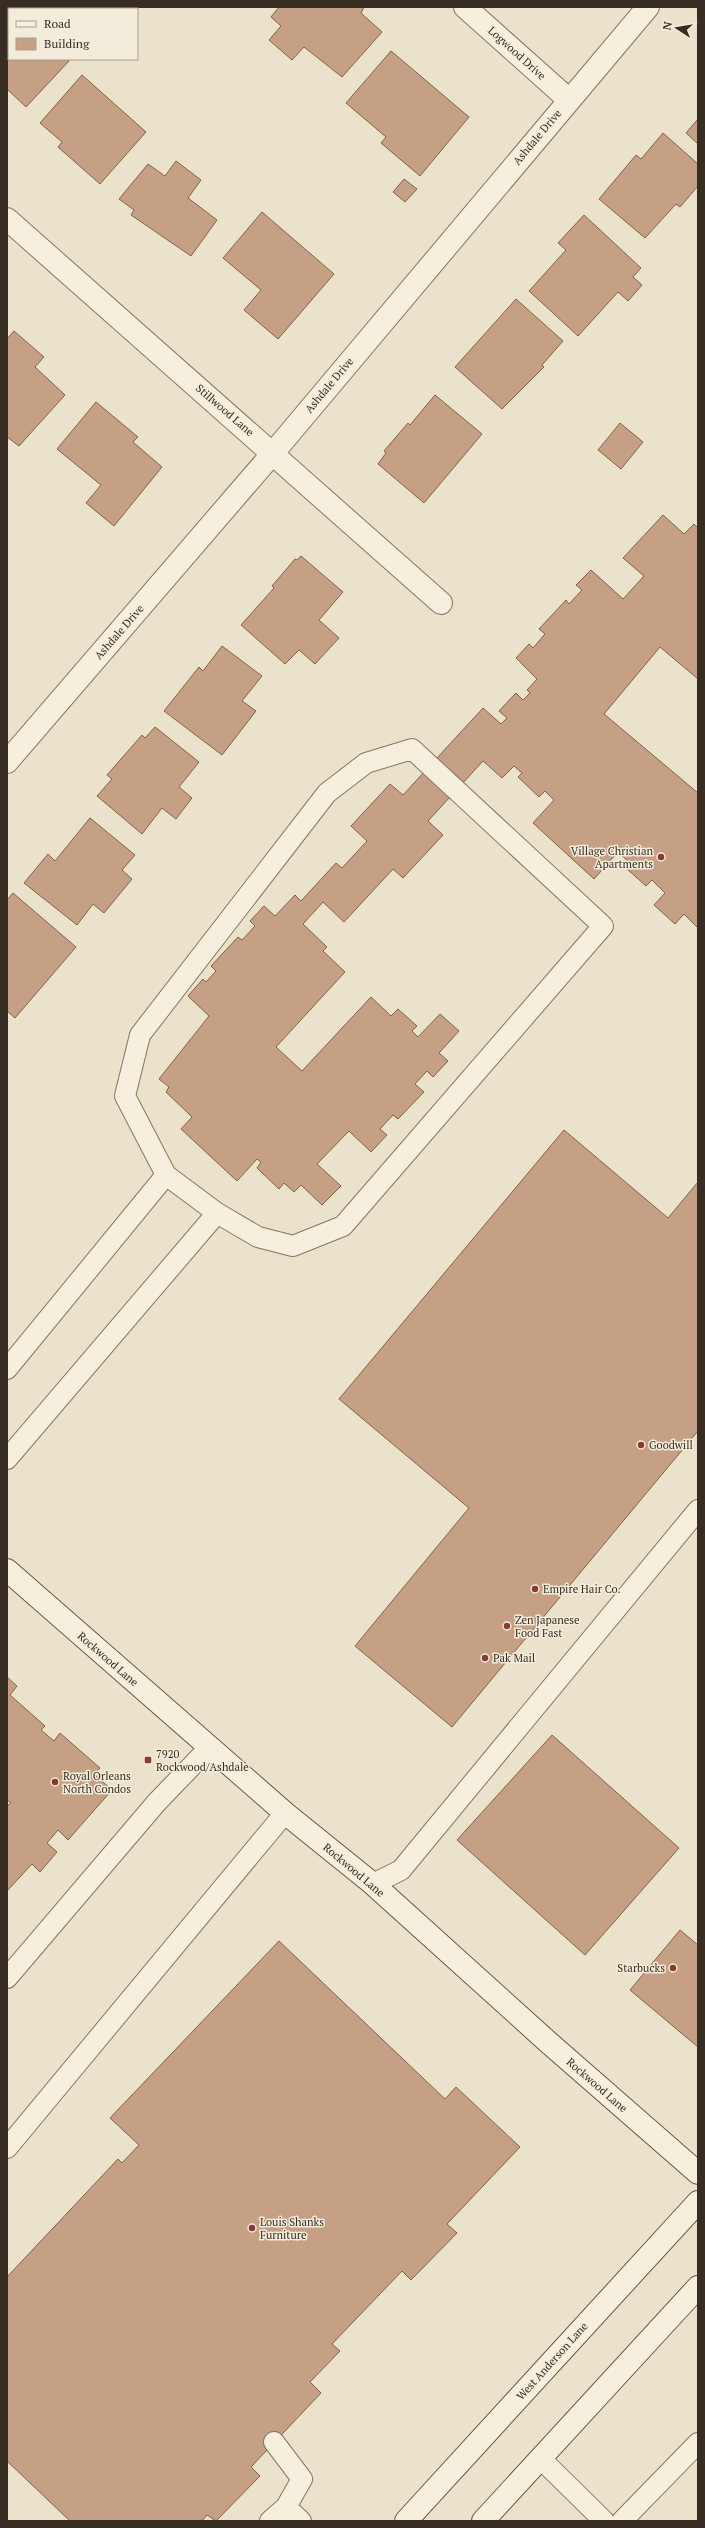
<svg xmlns="http://www.w3.org/2000/svg" width="705" height="2528" font-family="'PT Serif',serif">
  <rect width="100%" height="100%" fill="#ebe2cb"/>
  <!-- building -->
  <path fill="#c5a084" stroke="#836149" d="M7,7L13,9H9V59H66L69,61L26,107L7,89Z
    M279,7H364L361,13L382,32L342,77L304,47L292,60L269,40L281,26L271,17Z
    M391,51L469,117L420,176L381,143L386,137L346,103Z
    M82,75L146,132L100,184L58,147L62,142L40,123Z
    M698,119V144L686,133Z
    M663,133L698,164V186L680,207L676,204L645,238L599,199L636,155L641,159Z
    M176,161L201,180L188,198L217,220L191,256L131,215L134,210L119,199L148,164L165,176Z
    M404,179L417,189L405,202L393,192Z
    M262,212L334,274L278,339L244,310L261,290L223,258Z
    M584,215L641,268L633,277L642,285L628,301L618,292L578,336L529,291L566,250L558,243Z
    M516,299L563,341L542,365L544,367L502,409L455,367Z
    M14,331L44,357L35,367L65,395L19,446L7,437V339Z
    M435,395L482,434L424,503L378,464L386,453L384,451L408,423L410,425Z
    M96,402L138,437L133,442L162,467L114,526L86,503L101,485L57,449Z
    M620,423L643,442L621,469L598,450Z
    M663,515L684,534L694,524L698,528V679L660,647L604,714L698,793V928L684,914L675,924L654,905L665,893L652,880L646,886L627,869L632,865L618,852L594,879L533,823L554,800L545,791L539,797L518,777L522,773L514,766L502,778L483,761L428,821L443,835L403,878L393,869L344,922L323,902L303,924L327,947L323,951L345,972L276,1047L302,1071L371,997L391,1016L398,1009L417,1026L412,1031L418,1037L440,1014L459,1031L439,1053L448,1061L433,1077L427,1071L415,1084L424,1092L398,1119L393,1115L380,1129L387,1135L371,1152L349,1131L317,1164L341,1186L322,1205L301,1185L294,1192L284,1183L279,1189L257,1168L261,1162L257,1159L237,1181L181,1129L192,1117L166,1092L169,1087L159,1079L209,1016L188,996L203,979L206,982L216,971L211,966L238,937L242,940L255,926L250,921L264,906L275,916L295,895L301,901L336,863L342,868L367,841L351,826L390,784L403,795L483,708L501,724L507,718L499,711L516,693L523,700L530,693L527,690L537,679L516,658L529,644L533,648L545,634L539,629L566,600L569,604L582,590L576,585L591,570L623,599L644,576L623,558Z
    M301,556L343,592L319,620L339,638L315,664L299,650L285,664L241,625L274,588L272,586L295,559L297,560Z
    M222,646L262,676L242,701L256,711L222,755L164,711L199,667L203,671Z
    M155,727L199,762L179,787L192,798L176,819L162,808L142,834L97,796L112,779L107,775L142,735L145,738Z
    M90,818L135,855L122,870L132,879L104,913L93,904L77,925L24,883L48,854L55,861Z
    M13,893L76,947L15,1018L7,1011V900Z
    M564,1130L668,1218L698,1182V1431L452,1727L355,1646L469,1508L339,1399Z
    M7,1677L17,1686L10,1695L45,1726L41,1730L54,1741L60,1733L100,1768L94,1774L112,1790L68,1840L58,1830L47,1843L57,1852L40,1872L32,1864L7,1891V1806L11,1803L7,1800Z
    M552,1735L679,1848L585,1955L457,1840Z
    M680,1930L698,1945V2047L630,1990Z
    M279,1941L445,2099L456,2087L520,2147L447,2224L457,2233L411,2280L402,2271L332,2344L340,2351L310,2382L321,2393L251,2467L260,2476L216,2521L207,2515L202,2521H70L7,2461V2277L118,2159L122,2163L139,2145L110,2118Z"/>
  <g fill="none" stroke-linecap="round" stroke-linejoin="round">
    <defs>
      <path id="lane" d="M412,749L603,926L343,1226L293,1246L258,1237L217,1213L166,1175L125,1096L140,1035L327,793L366,763Z
        M7,1369L166,1175
        M7,1459L217,1213
        M373,1884L401,1870L698,1510
        M7,1978L157,1802L210,1747
        M7,2148L285,1813
        M274,2442L302,2479L286,2507L301,2521
        M540,2458L604,2521
        M270,2521L286,2507
        M622,2521L698,2443"/>
      <path id="street" d="M465,7L568,99
        M7,219L441,603
        M7,762L273,453L648,7"/>
      <path id="secondary" d="M7,1570L285,1813L373,1884L548,2042L698,2173
        M406,2521L698,2202
        M483,2521L698,2287"/>
    </defs>
    <!-- lane casing -->
    <use href="#lane" stroke="#867560" stroke-width="22"/>
    <!-- street casing -->
    <use href="#street" stroke="#867560" stroke-width="24"/>
    <!-- secondary casing -->
    <use href="#secondary" stroke="#685643" stroke-width="24"/>
    <!-- lane -->
    <use href="#lane" stroke="#f6efdd" stroke-width="20"/>
    <!-- street -->
    <use href="#street" stroke="#f6efdd" stroke-width="22"/>
    <!-- secondary -->
    <use href="#secondary" stroke="#f6efdd" stroke-width="22"/>
  </g>
  <!-- markers -->
  <g fill="#8f3736" stroke="#f3ecda" stroke-width="1.5">
    <circle cx="661" cy="857" r="4"/>
    <circle cx="641" cy="1445" r="4"/>
    <circle cx="535" cy="1589" r="4"/>
    <circle cx="507" cy="1626" r="4"/>
    <circle cx="485" cy="1658" r="4"/>
    <rect x="144" y="1756" width="8" height="8" rx="2"/>
    <circle cx="55" cy="1782" r="4"/>
    <circle cx="673" cy="1968" r="4"/>
    <circle cx="252" cy="2228" r="4"/>
  </g>
  <g text-anchor="middle" dominant-baseline="central" stroke-width="3" stroke-linejoin="round" paint-order="stroke">
    <!-- street labels -->
    <g font-size="11" fill="#382d22" stroke="#f3ecda">
      <text transform="translate(517 53) rotate(42)">Logwood Drive</text>
      <text transform="translate(537 137) rotate(-50)">Ashdale Drive</text>
      <text transform="translate(329 385) rotate(-50)">Ashdale Drive</text>
      <text transform="translate(225 410) rotate(41)">Stillwood Lane</text>
      <text transform="translate(119 632) rotate(-49)">Ashdale Drive</text>
      <text transform="translate(108 1659) rotate(41)">Rockwood Lane</text>
      <text transform="translate(354 1870) rotate(40)">Rockwood Lane</text>
      <text transform="translate(597 2085) rotate(41)">Rockwood Lane</text>
      <text transform="translate(552 2361) rotate(-48)">West Anderson Lane</text>
    </g>
    <!-- poi labels -->
    <g font-size="11" fill="#382d22" stroke="#f3ecda" text-anchor="start">
      <text x="653" y="851" text-anchor="end">Village Christian<tspan x="653" dy="13">Apartments</tspan></text>
      <text x="649" y="1445">Goodwill</text>
      <text x="543" y="1589">Empire Hair Co.</text>
      <text x="515" y="1620">Zen Japanese<tspan x="515" dy="13">Food Fast</tspan></text>
      <text x="493" y="1658">Pak Mail</text>
      <text x="156" y="1754">7920<tspan x="156" dy="13">Rockwood/Ashdale</tspan></text>
      <text x="63" y="1776">Royal Orleans<tspan x="63" dy="13">North Condos</tspan></text>
      <text x="665" y="1968" text-anchor="end">Starbucks</text>
      <text x="260" y="2222">Louis Shanks<tspan x="260" dy="13">Furniture</tspan></text>
    </g>
  </g>
  <!-- border -->
  <rect width="705" height="2528" fill="none" stroke="#382d22" stroke-width="16"/>
  <!-- legend -->
  <rect x="8" y="8" width="130" height="52" fill="#f3ecda" stroke="#a8a090"/>
  <rect x="16" y="21" width="20" height="6" fill="#f6efdd" stroke="#a8a090"/>
  <text x="44" y="28" font-size="12" fill="#382d22">Road</text>
  <rect x="16" y="38" width="20" height="12" fill="#c5a084" stroke="#a8a090"/>
  <text x="44" y="48" font-size="12" fill="#382d22">Building</text>
  <!-- north arrow -->
  <g transform="translate(677 28) rotate(282)" stroke="#f3ecda" stroke-width="3" paint-order="stroke">
  <path d="M0-3L7 15L0 10L-7 15Z" fill="#382d22"/>
  <text y="-6" font-size="11" font-weight="bold" text-anchor="middle" fill="#382d22">N</text>
  </g>
</svg>
